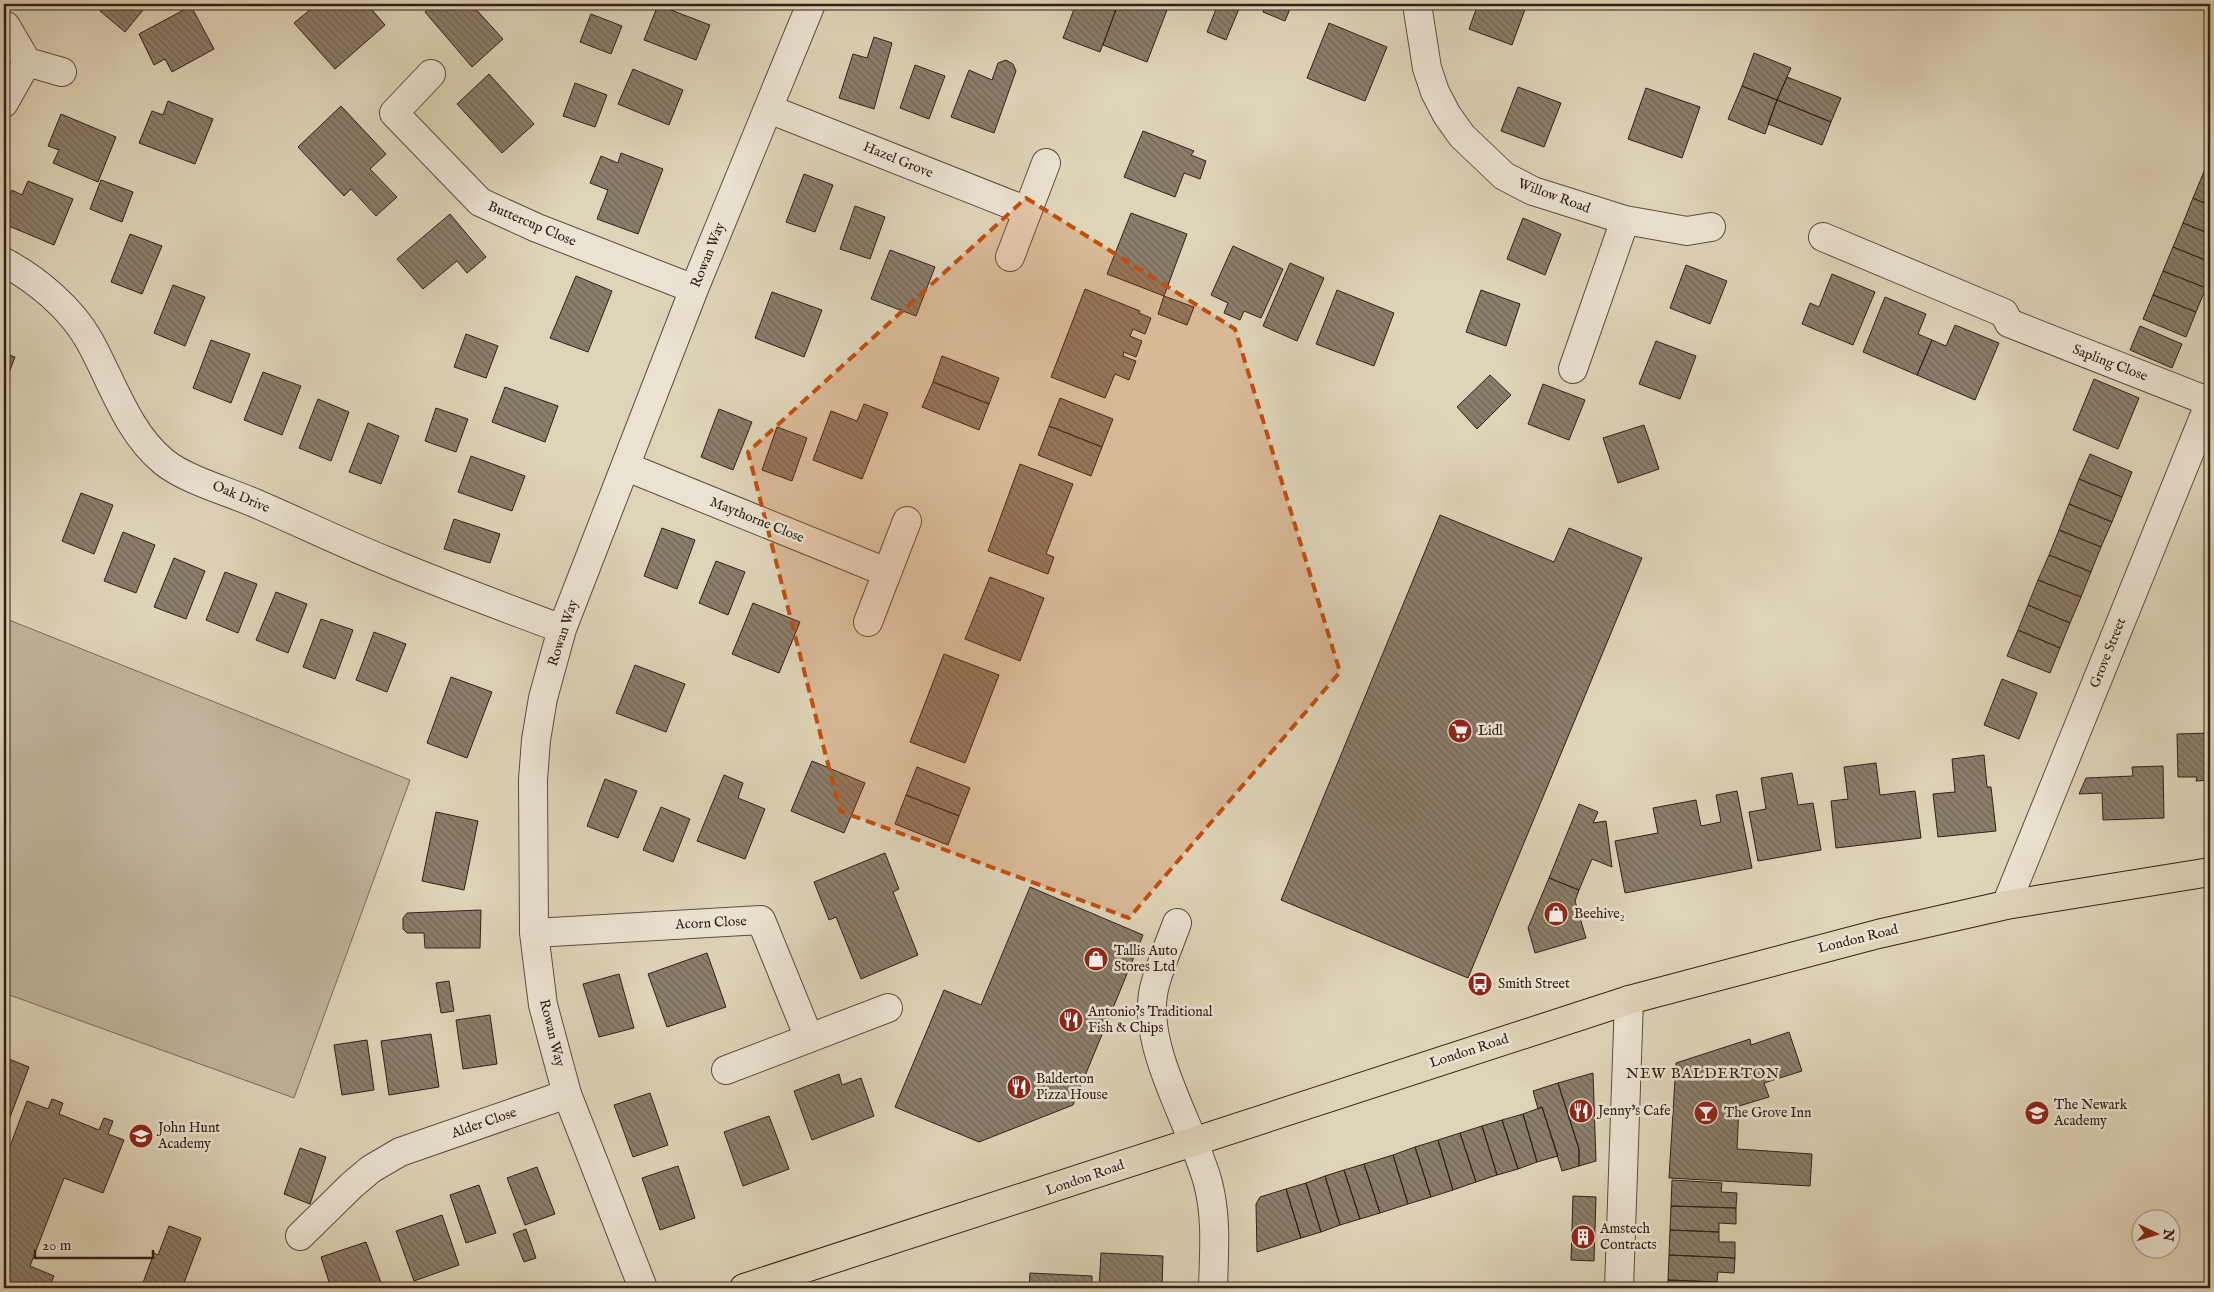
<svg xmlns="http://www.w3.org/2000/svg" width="2214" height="1292" font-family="'IM FELL English',serif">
  <defs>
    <pattern id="building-back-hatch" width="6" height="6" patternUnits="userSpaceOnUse" patternTransform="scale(1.25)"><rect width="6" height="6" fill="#8b7e6b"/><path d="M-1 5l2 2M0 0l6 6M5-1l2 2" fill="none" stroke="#726757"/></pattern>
  </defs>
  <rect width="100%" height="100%" fill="#ded4b8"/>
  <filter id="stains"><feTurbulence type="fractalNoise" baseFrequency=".004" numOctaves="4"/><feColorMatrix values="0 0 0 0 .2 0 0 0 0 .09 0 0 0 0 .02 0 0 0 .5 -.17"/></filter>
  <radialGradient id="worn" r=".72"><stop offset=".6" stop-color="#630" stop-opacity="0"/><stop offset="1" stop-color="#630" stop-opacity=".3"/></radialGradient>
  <!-- green -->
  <path fill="#c1b59d" stroke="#796a5a" d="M4,618L410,780L294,1098L4,993Z"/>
  <!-- building -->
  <path fill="url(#building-back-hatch)" stroke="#312017" d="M107,4H148L125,32L100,11Z
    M317,4H367L385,25L335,69L294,23Z
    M434,4H471L503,39L472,67L425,12Z
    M1076,4H1118L1100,52L1063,38Z
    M1118,4H1152L1167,10L1147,62L1103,45Z
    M1218,4H1241L1226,40L1207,32Z
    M1248,4H1263L1261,9Z
    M1266,4H1292L1285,21L1263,12Z
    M1478,4H1527L1512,45L1469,29Z
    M1824,4H1841L1839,10Z
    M658,5L710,25L696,60L644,40Z
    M191,6L214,49L172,72L165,59L154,65L139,34Z
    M591,14L622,26L611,54L580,42Z
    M1329,23L1387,47L1365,101L1307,78Z
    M874,37L892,43L874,109L839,98L853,54L867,58Z
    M1754,53L1791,68L1777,100L1742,86Z
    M1006,60L1013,64L1016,71L994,133L951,117L969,70L992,80L998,63Z
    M915,65L945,76L929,119L900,108Z
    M633,69L683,90L669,125L618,104Z
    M489,74L534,124L502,153L457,104Z
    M1787,77L1841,98L1831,122L1777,100Z
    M575,83L607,95L595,127L563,116Z
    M1742,86L1777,100L1765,134L1728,119Z
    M1518,87L1561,103L1544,147L1501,131Z
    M1646,88L1700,107L1682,158L1628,139Z
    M1777,100L1831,122L1822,145L1768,124Z
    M168,101L213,119L195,164L139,143L152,111L163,115Z
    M341,106L386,154L370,169L397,197L376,216L351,189L344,196L298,147Z
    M61,114L116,137L98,182L53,163L59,150L48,146Z
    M1143,131L1194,151L1191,155L1206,161L1200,179L1184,173L1175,197L1124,177Z
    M621,153L663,169L638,234L597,219L608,190L590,183L601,156L618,163Z
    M2210,156V177L2203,174Z
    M804,174L833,185L815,232L786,222Z
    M2203,174L2210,177V206L2193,198Z
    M101,180L133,192L122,222L90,209Z
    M28,181L73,199L54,245L4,224V210L12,190L22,195Z
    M2193,198L2210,206V234L2183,223Z
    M855,206L885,217L870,259L840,249Z
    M1131,213L1187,234L1164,296L1107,274Z
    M450,214L486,257L467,273L457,261L423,289L397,259Z
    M1523,218L1561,234L1545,275L1507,259Z
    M2183,223L2210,234V262L2173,247Z
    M130,234L162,246L142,294L111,282Z
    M1233,246L1283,269L1261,318L1244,311L1240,320L1224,313L1228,303L1211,295Z
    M2173,247L2210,262V278L2206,288L2163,271Z
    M890,250L935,267L916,316L871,299Z
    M1290,263L1324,278L1297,341L1263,326Z
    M1686,265L1727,281L1710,324L1670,308Z
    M2163,271L2206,288L2196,312L2153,295Z
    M1832,274L1875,292L1853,345L1802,324L1810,303L1819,307Z
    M576,276L612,291L588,352L550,338Z
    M173,285L205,297L185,346L154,333Z
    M1085,289L1140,311L1139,313L1151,318L1145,334L1133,329L1130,336L1142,341L1136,357L1124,352L1123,356L1136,361L1129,380L1115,374L1105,398L1051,377Z
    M1337,290L1394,313L1374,366L1316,344Z
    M1481,290L1520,304L1506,346L1466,332Z
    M772,292L822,310L804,357L755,338Z
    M2153,295L2196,312L2186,337L2143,319Z
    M1164,296L1194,307L1187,325L1158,314Z
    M1885,297L1926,314L1918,334L1932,340L1917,375L1863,352Z
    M1955,325L1999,343L1975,400L1917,375L1932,340L1946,346Z
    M2140,326L2182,344L2172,368L2130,350Z
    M466,334L498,346L486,378L454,367Z
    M211,340L250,354L231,403L193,388Z
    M1656,341L1696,356L1680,399L1639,384Z
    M4,353L15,357L4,386Z
    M942,356L999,378L989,404L933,382Z
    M263,372L301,386L282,435L244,420Z
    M1490,375L1511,395L1477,429L1457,407Z
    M2094,379L2139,398L2118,449L2073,430Z
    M933,382L989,404L979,430L922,407Z
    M1543,384L1585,400L1569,440L1528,424Z
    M505,387L558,406L545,442L492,422Z
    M1060,398L1113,419L1102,447L1049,426Z
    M318,399L349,412L331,461L299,448Z
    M864,404L888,413L862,479L813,460L831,411L857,421Z
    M436,408L468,419L456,452L425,441Z
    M719,409L752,422L733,470L701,457Z
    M368,423L399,436L381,484L349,472Z
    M1644,425L1659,469L1618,483L1603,438Z
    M1049,426L1102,447L1091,476L1038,455Z
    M777,427L807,438L792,481L762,470Z
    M2090,454L2132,472L2122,497L2079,479Z
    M471,456L525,476L512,511L458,492Z
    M1020,464L1073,484L1046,554L1054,557L1048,574L988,551Z
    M2079,479L2122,497L2112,522L2069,504Z
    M81,493L113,505L94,554L62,541Z
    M2069,504L2112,522L2101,547L2059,530Z
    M1440,515L1554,562L1569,528L1642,558L1468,978L1281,900Z
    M454,519L500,534L490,563L444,549Z
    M662,528L695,540L677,589L644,576Z
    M2059,530L2101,547L2091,572L2049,555Z
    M123,532L155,545L136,593L104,581Z
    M2049,555L2091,572L2081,597L2038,580Z
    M174,558L205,571L186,619L154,607Z
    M716,561L745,572L728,615L699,603Z
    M225,572L257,584L238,633L206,620Z
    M990,577L1044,598L1020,661L965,639Z
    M2038,580L2081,597L2070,623L2028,605Z
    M276,592L307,604L288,653L256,640Z
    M753,603L800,622L779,673L732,654Z
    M2028,605L2070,623L2060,648L2018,630Z
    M321,619L353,630L335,679L303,667Z
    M2018,630L2060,648L2050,673L2007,656Z
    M374,632L406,644L387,692L356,680Z
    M944,654L999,675L965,763L910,742Z
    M635,665L685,684L666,732L616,713Z
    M451,677L492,692L467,758L427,743Z
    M2002,679L2037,693L2019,739L1984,725Z
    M2210,733V780L2196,781L2197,777H2178L2177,734Z
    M1984,755L1987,787H1991L1996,831L1938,837L1933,794L1955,792L1952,759Z
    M812,761L865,783L844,833L791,811Z
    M1876,763L1880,795L1915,791L1921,838L1836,848L1831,801L1848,799L1844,767Z
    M2163,766L2164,818L2103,820L2102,793L2079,794L2086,778L2133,776L2132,767Z
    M917,767L970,788L959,816L906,795Z
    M1792,773L1798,805L1813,803L1821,850L1758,861L1749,812L1766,809L1761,778Z
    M724,775L743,783L738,798L765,809L745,859L697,841Z
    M605,779L637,791L618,838L587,826Z
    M1737,791L1752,868L1625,893L1615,841L1658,833L1653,808L1696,800L1701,826L1721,822L1716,795Z
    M906,795L959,816L948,845L895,824Z
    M1579,804L1598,812L1593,823L1606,821L1612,867L1592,859L1579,890L1549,878Z
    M661,807L690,819L673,862L643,850Z
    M436,812L478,821L464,890L422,881Z
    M885,853L899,889L893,892L918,955L861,979L836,917L829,920L814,882Z
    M1549,878L1579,890L1575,901L1586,938L1535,953L1528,928Z
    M1030,887L1143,935L1073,1105L979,1142L895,1107L944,990L981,1005Z
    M481,910L480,948H425L424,933H407L403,929V918L407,913Z
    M707,953L726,1007L667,1027L648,974Z
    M619,974L634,1028L599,1037L583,984Z
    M449,981L454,1011L441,1013L436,983Z
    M490,1015L497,1064L463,1069L456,1020Z
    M1789,1032L1802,1071L1764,1083L1769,1097L1739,1106L1737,1149L1812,1154L1810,1186L1669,1178L1676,1063L1750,1039L1751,1045Z
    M431,1034L439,1087L389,1095L381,1041Z
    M367,1040L374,1090L342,1095L334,1045Z
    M4,1057L29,1067L4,1133Z
    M1593,1073L1596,1161L1579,1166V1149L1558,1083Z
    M839,1074L842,1085L861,1078L874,1116L812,1140L794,1091Z
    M1558,1083L1579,1149V1166L1562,1171L1542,1107L1538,1109L1533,1091Z
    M650,1093L668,1145L633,1157L614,1105Z
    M52,1099L63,1103L59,1114L99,1130L104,1118L113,1121L108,1134L124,1140L103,1193L64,1178L30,1266L54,1276L49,1288H4V1162L27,1101L48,1109Z
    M1542,1107L1558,1156L1537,1162L1523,1114Z
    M1523,1114L1537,1162L1518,1169L1502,1120Z
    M769,1116L789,1169L743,1186L724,1132Z
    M1502,1120L1518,1169L1497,1175L1482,1126Z
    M1482,1126L1497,1175L1476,1182L1460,1133Z
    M1460,1133L1476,1182L1453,1190L1438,1140Z
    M1438,1140L1453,1190L1431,1197L1415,1147Z
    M1415,1147L1431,1197L1408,1204L1393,1155Z
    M300,1148L326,1157L310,1204L284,1194Z
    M1393,1155L1408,1204L1380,1213L1364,1164Z
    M1364,1164L1380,1213L1360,1219L1344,1170Z
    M678,1166L695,1218L660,1230L642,1178Z
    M537,1167L555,1214L525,1225L507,1178Z
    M1344,1170L1360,1219L1340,1225L1325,1176Z
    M1325,1176L1340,1225L1321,1232L1306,1183Z
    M1672,1180L1722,1183L1721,1192L1737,1193L1736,1208L1671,1206Z
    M1306,1183L1321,1232L1301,1238L1286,1189Z
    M479,1185L496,1233L466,1243L450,1195Z
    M1286,1189L1301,1238L1257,1252L1256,1204L1260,1197Z
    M1573,1196L1596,1197L1594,1261L1571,1260Z
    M1671,1206L1736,1208V1224L1719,1223V1232L1670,1230Z
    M442,1215L459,1265L414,1281L396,1231Z
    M169,1226L201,1238L182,1288H141L154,1253L158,1255Z
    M526,1229L536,1258L524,1262L513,1234Z
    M1670,1230L1719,1232V1242H1735V1258L1669,1255Z
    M366,1242L383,1288H331L321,1257Z
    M1101,1253L1163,1256L1162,1288H1099Z
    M1669,1255L1735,1258L1734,1273L1718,1272L1717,1282L1668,1280Z
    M1030,1273L1092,1276V1288H1029Z
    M1668,1280L1717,1282V1288H1668Z
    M1263,1283L1299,1284V1288H1262Z"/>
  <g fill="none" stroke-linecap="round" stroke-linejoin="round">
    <defs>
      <path id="minor" d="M1417,4L1427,68L1435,92L1447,115L1462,136L1504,176L1533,191L1625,220L1687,231L1711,227
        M6,26L27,62
        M431,74L394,113L480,202L537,228L694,289
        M4,103L27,62L62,72
        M769,109L1027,211
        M1823,237L2004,313L2009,323L2210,402
        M1010,257L1046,163
        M4,262C36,279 71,308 89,340C112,381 127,432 164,462C186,480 230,492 257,504C301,523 344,544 389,562C446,586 504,607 562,629
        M1573,369L1625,220
        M627,467L886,572
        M868,622L907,521
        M2006,905L2210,402
        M1177,923C1170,943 1156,974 1153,994C1144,1052 1193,1127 1208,1183C1217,1218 1214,1252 1213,1288
        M534,933L761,920L809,1038
        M726,1070L888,1008
        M300,1236L352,1185L371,1169L400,1152L567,1094
        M643,1288L567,1094L543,1005L534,933L533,780L536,740L543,698L562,629L694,289L811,4
        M1619,1288L1629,1000"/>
      <path id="major" d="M744,1288L1629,1000L1878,934L2006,905L2210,872"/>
    </defs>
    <!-- minor casing -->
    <use href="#minor" stroke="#5c4d3f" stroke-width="30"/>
    <!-- major casing -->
    <use href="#major" stroke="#312017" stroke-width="30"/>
    <!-- minor -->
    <use href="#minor" stroke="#eae3d1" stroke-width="28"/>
    <!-- major -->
    <use href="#major" stroke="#ded4b8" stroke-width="28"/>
  </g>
  <!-- marked area -->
  <path fill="#c34e0e" fill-opacity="0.2" stroke="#c34e0e" stroke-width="4" stroke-dasharray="10 6" stroke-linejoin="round" d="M1026,198L1235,329L1340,672L1129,918L840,811L748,452Z"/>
  <!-- icons -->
  <defs>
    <symbol id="supermarket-disc" viewBox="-11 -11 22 22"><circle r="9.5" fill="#8f2418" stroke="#eae3d1"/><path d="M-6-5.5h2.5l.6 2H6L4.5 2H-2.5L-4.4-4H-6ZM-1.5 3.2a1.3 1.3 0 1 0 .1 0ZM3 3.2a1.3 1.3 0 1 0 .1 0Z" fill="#fff"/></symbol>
    <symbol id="shop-disc" viewBox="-11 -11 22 22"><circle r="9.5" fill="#8f2418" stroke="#eae3d1"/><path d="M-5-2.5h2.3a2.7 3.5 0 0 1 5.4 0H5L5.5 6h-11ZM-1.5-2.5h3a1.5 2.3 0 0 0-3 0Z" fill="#fff"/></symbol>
    <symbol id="bus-disc" viewBox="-11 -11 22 22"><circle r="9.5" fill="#8f2418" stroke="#eae3d1"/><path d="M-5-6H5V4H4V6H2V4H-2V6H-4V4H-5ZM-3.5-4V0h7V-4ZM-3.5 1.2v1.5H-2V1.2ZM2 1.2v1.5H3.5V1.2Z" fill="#fff"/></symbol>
    <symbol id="restaurant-disc" viewBox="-11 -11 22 22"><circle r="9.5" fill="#8f2418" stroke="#eae3d1"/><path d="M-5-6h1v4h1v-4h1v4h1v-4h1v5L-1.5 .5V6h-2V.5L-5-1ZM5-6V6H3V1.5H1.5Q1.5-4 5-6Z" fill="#fff"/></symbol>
    <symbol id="bar-disc" viewBox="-11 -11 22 22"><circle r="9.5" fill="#8f2418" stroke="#eae3d1"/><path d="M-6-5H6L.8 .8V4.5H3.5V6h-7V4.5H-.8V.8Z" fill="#fff"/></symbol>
    <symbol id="school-disc" viewBox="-11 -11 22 22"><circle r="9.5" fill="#8f2418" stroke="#eae3d1"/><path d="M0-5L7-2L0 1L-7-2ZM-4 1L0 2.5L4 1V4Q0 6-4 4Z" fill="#fff"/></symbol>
    <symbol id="building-disc" viewBox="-11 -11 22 22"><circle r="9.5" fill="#8f2418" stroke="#eae3d1"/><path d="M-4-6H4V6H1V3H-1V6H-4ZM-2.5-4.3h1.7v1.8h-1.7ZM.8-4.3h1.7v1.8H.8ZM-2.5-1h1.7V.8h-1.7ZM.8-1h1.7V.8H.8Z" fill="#fff"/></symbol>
  </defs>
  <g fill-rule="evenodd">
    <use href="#supermarket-disc" x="1446" y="717" width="28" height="28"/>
    <use href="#shop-disc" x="1542" y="900" width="28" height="28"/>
    <use href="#shop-disc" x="1082" y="945" width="28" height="28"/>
    <use href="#bus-disc" x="1466" y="970" width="28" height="28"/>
    <use href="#restaurant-disc" x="1057" y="1006" width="28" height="28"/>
    <use href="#restaurant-disc" x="1005" y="1073" width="28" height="28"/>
    <use href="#restaurant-disc" x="1567" y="1097" width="28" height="28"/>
    <use href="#bar-disc" x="1692" y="1099" width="28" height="28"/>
    <use href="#school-disc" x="2023" y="1099" width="28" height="28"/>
    <use href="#school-disc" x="127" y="1122" width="28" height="28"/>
    <use href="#building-disc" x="1569" y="1223" width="28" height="28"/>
  </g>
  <g text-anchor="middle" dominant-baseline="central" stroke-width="5" stroke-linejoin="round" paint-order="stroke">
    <!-- street labels -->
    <g font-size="14" fill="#312017" stroke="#eae3d1">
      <text transform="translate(898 160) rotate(22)">Hazel Grove</text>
      <text transform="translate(1554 196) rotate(20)">Willow Road</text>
      <text transform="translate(532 224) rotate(23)">Buttercup Close</text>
      <text transform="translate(708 255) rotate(-68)">Rowan Way</text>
      <text transform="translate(2110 363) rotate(21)">Sapling Close</text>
      <text transform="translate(241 497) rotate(23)">Oak Drive</text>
      <text transform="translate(757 520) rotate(22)">Maythorne Close</text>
      <text transform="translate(563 633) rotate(-72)">Rowan Way</text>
      <text transform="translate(2108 653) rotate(-68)">Grove Street</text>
      <text transform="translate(711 923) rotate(-3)">Acorn Close</text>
      <text transform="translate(1858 939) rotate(-14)">London Road</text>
      <text transform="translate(552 1033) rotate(76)">Rowan Way</text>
      <text transform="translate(1469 1051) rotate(-18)">London Road</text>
      <text transform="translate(484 1123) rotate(-19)">Alder Close</text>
      <text transform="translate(1085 1178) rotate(-19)">London Road</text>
    </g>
    <!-- poi labels -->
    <g font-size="14" fill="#312017" stroke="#eae3d1" text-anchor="start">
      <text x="1478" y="731">Lidl</text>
      <text x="1574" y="914">Beehive₂</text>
      <text x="1114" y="951">Tallis Auto<tspan x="1114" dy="16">Stores Ltd</tspan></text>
      <text x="1498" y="984">Smith Street</text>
      <text x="1088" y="1012">Antonio’s Traditional<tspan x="1088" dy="16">Fish &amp; Chips</tspan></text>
      <text x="1036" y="1079">Balderton<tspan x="1036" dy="16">Pizza House</tspan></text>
      <text x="2054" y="1105">The Newark<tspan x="2054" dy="16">Academy</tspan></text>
      <text x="1598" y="1111">Jenny's Cafe</text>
      <text x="1724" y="1113">The Grove Inn</text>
      <text x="158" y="1128">John Hunt<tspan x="158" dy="16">Academy</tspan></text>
      <text x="1600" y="1229">Amstech<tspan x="1600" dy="16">Contracts</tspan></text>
    </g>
    <!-- neighbourhood labels -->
    <g font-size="15" letter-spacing="1" fill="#312017" stroke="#eae3d1">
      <text x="1703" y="1073">NEW BALDERTON</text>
    </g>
  </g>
  <!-- margin -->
  <rect width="2214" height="1292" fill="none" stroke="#ded4b8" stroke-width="20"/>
  <rect x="5" y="5" width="2204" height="1282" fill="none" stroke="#312017" stroke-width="2.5"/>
  <rect x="10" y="10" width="2194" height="1272" fill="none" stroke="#312017"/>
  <!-- north arrow -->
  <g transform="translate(2156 1234) rotate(95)"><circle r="24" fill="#eae3d1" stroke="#a09587"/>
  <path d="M0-4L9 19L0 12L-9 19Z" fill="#8f2418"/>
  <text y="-8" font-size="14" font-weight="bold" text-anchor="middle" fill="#312017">N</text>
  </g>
  <!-- scale -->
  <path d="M35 1250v8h118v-8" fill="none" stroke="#312017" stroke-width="2.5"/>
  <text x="42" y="1250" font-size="15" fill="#312017" stroke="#eae3d1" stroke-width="4" paint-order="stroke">20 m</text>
  <rect width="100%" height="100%" filter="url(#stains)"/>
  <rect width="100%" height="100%" fill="url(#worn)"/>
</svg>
